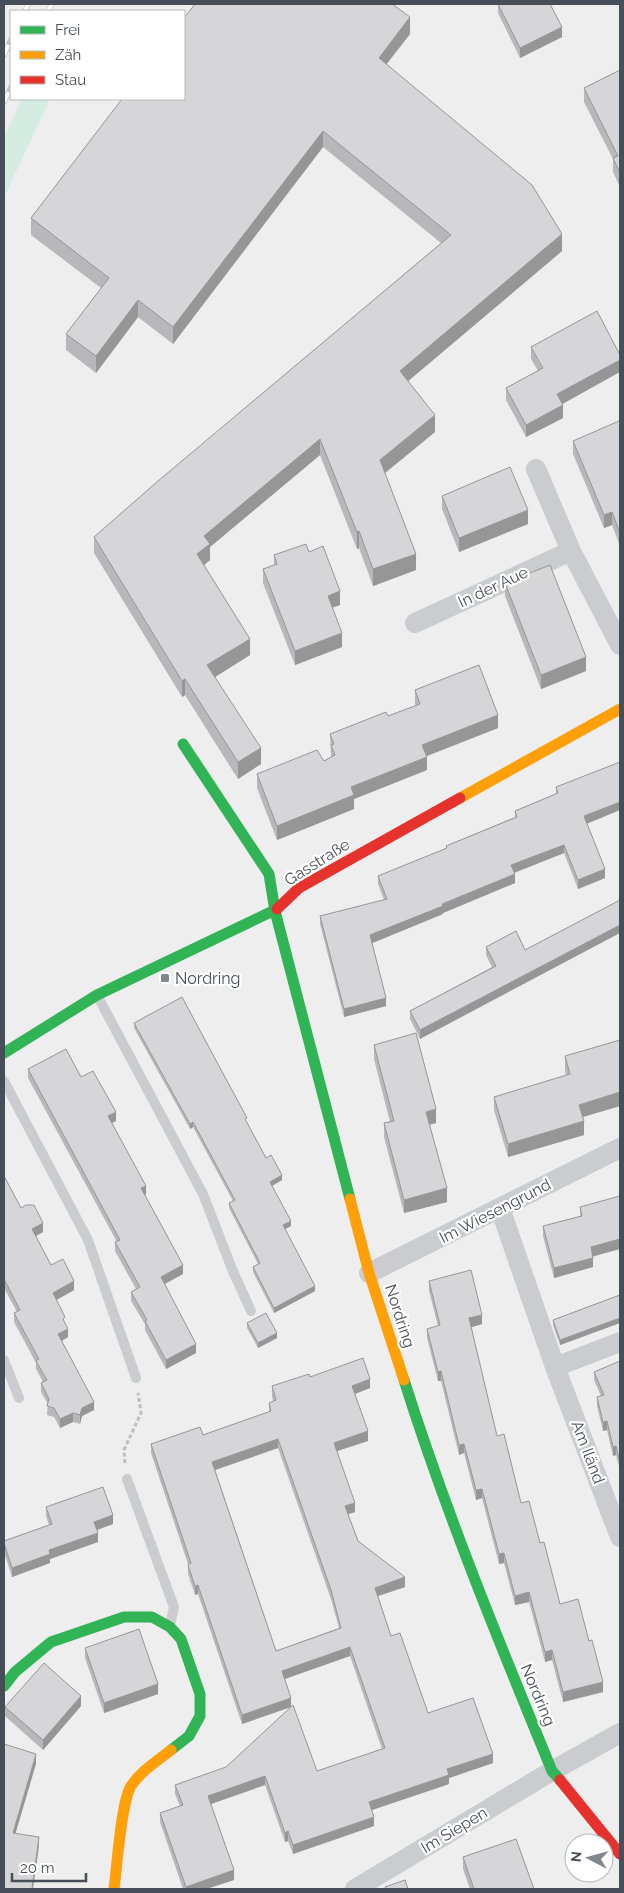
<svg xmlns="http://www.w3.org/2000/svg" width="624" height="1893" font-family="Raleway,sans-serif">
  <rect width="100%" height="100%" fill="#efeeee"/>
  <!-- green -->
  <path fill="#d4ece1" d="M22,99H50L4,197V137Z"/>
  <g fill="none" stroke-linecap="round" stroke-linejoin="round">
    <!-- path -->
    <path stroke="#b8c2c0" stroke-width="3" stroke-dasharray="4 2.5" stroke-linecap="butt" d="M125,1463L124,1450L141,1413L138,1393"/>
    <!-- lane -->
    <path stroke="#cacccf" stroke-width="10" d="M97,995L203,1194L232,1269L251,1311
      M4,1081L88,1240L136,1378
      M4,1360L19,1398
      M127,1479L174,1607L170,1625"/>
    <!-- street -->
    <path stroke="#cacccf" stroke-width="20" d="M536,469L571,551L620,645
      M415,623L571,551
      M500,1208L555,1367L620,1537
      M369,1273L620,1148
      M555,1367L620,1342
      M355,1889L552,1771L620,1733"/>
    <!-- fast -->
    <path stroke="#30b455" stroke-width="11" d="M183,744L269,874L275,911L350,1199
      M4,1053L97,995L277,909
      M404,1380C446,1513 499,1642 552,1771L560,1780
      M4,1686L15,1672L51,1642L124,1617H152L170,1627L181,1639L200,1694V1716L189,1736L171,1750"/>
    <!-- slow -->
    <path stroke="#ff9f0a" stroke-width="11" d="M460,798L620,709
      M350,1199L369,1273L404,1380
      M114,1889C117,1867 121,1802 131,1786C141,1771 157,1761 171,1750"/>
    <!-- jam -->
    <path stroke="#e5322d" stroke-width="11" d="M277,909L299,888L460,798
      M560,1780L620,1854"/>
    <defs>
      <path id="rail" d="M25,11L28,4
        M48,11L52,4
        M4,55L11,39
        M4,102L11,87"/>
    </defs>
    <!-- rail casing -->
    <use href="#rail" stroke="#c4c5c8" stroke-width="5.5"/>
    <!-- rail -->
    <use href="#rail" stroke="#fff" stroke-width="4" stroke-dasharray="11" stroke-linecap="butt"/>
  </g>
  <!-- wall -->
  <path fill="#b8b8ba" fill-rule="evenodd" d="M498,4L562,37L520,58L498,13Z
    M410,34L386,64L562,251L408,381L435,432L385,473L416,570L373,586L359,548L357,549L320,455L210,547V560L204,565L250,655L215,677L261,764L238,779L185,695L182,697L94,553V537L441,243L323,147L173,344L138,317L96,373L66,350V334L101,288L31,235V218Z
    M620,70V187L613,172V159L584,102V88Z
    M531,347L562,404L563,418L526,437L506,400V388L538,371L531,359Z
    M620,424V546L612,525L604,528L573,454V441Z
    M442,496L528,524L459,552L442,509Z
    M309,552L340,605L332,608L342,647L295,665L263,583V569L274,565V555Z
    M505,583L586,671L541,689L505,596Z
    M415,690L498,728L426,756L427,770L354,799V809L277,840L257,788V774L324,761L331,757L330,734L388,716L416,706L415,704Z
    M556,787L587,824L605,878L578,889L564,853L514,873L515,883L443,913V914L372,943L386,1006L344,1017L320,924V916L384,900L378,884V876L446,849V846L515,817V811L556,794Z
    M486,947L525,950L420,1039L410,1019V1011L492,967L486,955Z
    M134,1023L247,1123L266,1158L282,1180L272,1186L291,1226L285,1229L315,1291L274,1313L253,1272V1267L258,1264L229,1208V1203L233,1201L193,1127L190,1129L134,1028Z
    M374,1045L436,1123L430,1125L447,1202L404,1213L384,1137V1123L390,1122L374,1059Z
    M565,1056L620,1106L583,1117L584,1135L508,1157L494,1110V1097L566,1076L565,1070Z
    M28,1069L81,1077L116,1121L112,1123L146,1194L145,1195L183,1274L164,1284L196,1353L166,1369L145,1330V1324L131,1301V1292L136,1289L115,1251V1242H117L28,1078Z
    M4,1176L21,1208L43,1232L36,1236L51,1265L74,1290L56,1300L65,1323L68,1337L62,1341L94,1410L82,1416L80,1424L73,1422L60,1428L54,1417L47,1415L48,1404L41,1392V1383L43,1382L36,1369V1363L14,1322V1313L17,1312L4,1288Z
    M580,1207L593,1256V1267L554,1278L543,1236V1226L580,1216Z
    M429,1281L482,1324L471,1327L497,1436L521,1503L540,1543L560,1604L589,1641L603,1692L563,1702L552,1660L545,1662L529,1602L515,1605L504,1563L499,1564L482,1498L476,1500L464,1453L459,1455L441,1381H438L427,1338V1329L438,1326L429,1291Z
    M620,1295V1323L560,1345L553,1325V1320Z
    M247,1323L277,1338L258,1348L247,1328Z
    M620,1361V1470L616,1455L613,1456L607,1430L603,1431L597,1406V1397L601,1396L594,1380V1372Z
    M310,1377L370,1388L355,1394L368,1441L337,1451L355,1512L348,1514L358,1541L405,1587L378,1596L391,1636L428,1713L493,1763L449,1778V1784L372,1810L374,1826L293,1854L288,1841L285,1842L265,1785L211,1804L234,1880L206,1889H183L160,1822V1813L180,1806L175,1794V1785L317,1771L382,1749L350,1656L284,1679L291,1707L242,1724L198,1594L195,1595L188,1574V1564L151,1453V1444L203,1435L269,1412V1403L273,1401L272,1396V1386ZM278,1448L331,1599L339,1628L276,1651L215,1470Z
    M46,1507L113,1524L97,1530L98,1542L50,1559V1563L12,1577L4,1552V1541L49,1525L46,1516Z
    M85,1648L158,1694L104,1713L85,1658Z
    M81,1706L43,1750L5,1716V1707Z
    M463,1857L534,1889H470L463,1869Z"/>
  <!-- shaded-wall -->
  <path fill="#969697" d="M410,17V34L379,74V58Z
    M562,27V37L520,58V48Z
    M323,131V147L173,344V327Z
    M562,234V251L400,388V371Z
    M138,300V317L96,373V356Z
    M620,360V372L557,407V394Z
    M563,405V418L526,437V425Z
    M435,415V432L380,477V460Z
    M320,439V455L210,547V560L197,571V554L204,536Z
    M528,510V524L459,552V538Z
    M612,512V525L604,528V515Z
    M359,531V548L357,549V532Z
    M416,554V570L373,586V569Z
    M340,591V605L328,609V596Z
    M342,633V647L295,665V651Z
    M250,639V655L207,682V665Z
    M586,657V671L541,689V675Z
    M185,679V695L182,697V681Z
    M498,715V728L422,758V745Z
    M261,748V764L238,779V762Z
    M427,757V770L354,799V809L277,840V826L351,787Z
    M620,802V810L584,825V816Z
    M564,845V853L511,874V865Z
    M605,869V878L578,889V880Z
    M515,874V883L443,913V914L370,944V935Z
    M620,925V933L420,1039V1030Z
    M386,998V1006L344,1017V1009Z
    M620,1092V1106L579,1118V1105Z
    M436,1109V1123L426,1125V1112Z
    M116,1112V1121L108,1125V1116Z
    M584,1121V1135L508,1157V1144Z
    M193,1122V1127L190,1129V1124Z
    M282,1175V1180L270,1187V1182Z
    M146,1186V1194L141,1197V1188Z
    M447,1188V1202L404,1213V1200Z
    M291,1221V1226L283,1230V1225Z
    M43,1223V1232L32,1238V1229Z
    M620,1239V1249L591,1257V1247Z
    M593,1258V1267L554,1278V1268Z
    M183,1265V1274L161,1286V1277Z
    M74,1281V1290L53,1302V1293Z
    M315,1286V1291L274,1313V1308Z
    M482,1315V1324L469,1328V1318Z
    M620,1318V1323L560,1345V1340Z
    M68,1329V1337L58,1343V1334Z
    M277,1333V1338L258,1348V1343Z
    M196,1344V1353L166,1369V1360Z
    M441,1371V1381H438V1372Z
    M370,1379V1388L352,1395V1386Z
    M94,1402V1410L82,1416L80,1424V1415L82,1408Z
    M73,1413V1422L60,1428V1419Z
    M607,1421V1430L603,1431V1422Z
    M368,1431V1441L334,1452V1443Z
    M278,1439V1448L212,1471V1462Z
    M464,1444V1453L459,1455V1445Z
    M616,1446V1455L613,1456V1447Z
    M482,1489V1498L476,1500V1490Z
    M355,1503V1512L345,1515V1506Z
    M113,1515V1524L94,1531V1522Z
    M98,1533V1542L50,1559V1563L12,1577V1568L49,1550Z
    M504,1553V1563L499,1564V1554Z
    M405,1577V1587L375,1597V1588Z
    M198,1585V1594L195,1595V1586Z
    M529,1592V1602L515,1605V1596Z
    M350,1647V1656L282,1680V1671Z
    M552,1650V1660L545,1662V1652Z
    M603,1682V1692L563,1702V1692Z
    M158,1684V1694L104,1713V1703Z
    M81,1696V1706L43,1750V1740Z
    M291,1698V1707L242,1724V1715Z
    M36,1754V1764L13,1842V1833Z
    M493,1754V1763L449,1778V1784L369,1811V1802L447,1769Z
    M265,1776V1785L208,1805V1796Z
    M374,1817V1826L293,1854V1845Z
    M288,1831V1841L285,1842V1833Z
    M39,1837V1846L33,1889H32Z
    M234,1870V1880L206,1889H186V1887Z"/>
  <!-- building -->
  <path fill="#d6d6d8" stroke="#969697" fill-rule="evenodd" d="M195,4H392L410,17L379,58L532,185L562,234L400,371L435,415L380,460L416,554L373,569L359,531L357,532L320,439L204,536L210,544L197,554L250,639L207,665L261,748L238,762L185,679L182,681L94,537L158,481L451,235L323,131L173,327L138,300L96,356L66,334L109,278L31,218L122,99H184V18Z
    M498,4H550L562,27L520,48Z
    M620,70V173L613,158L618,156L584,88Z
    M597,311L620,355V360L557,394L563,405L526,425L506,388L543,368L531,347Z
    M619,421L620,424V533L612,512L604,515L573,441Z
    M510,467L528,510L459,538L442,496Z
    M306,544L309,552L323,546L340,591L328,596L342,633L295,651L263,569L277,564L274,555Z
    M550,565L586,657L541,675L505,583Z
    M479,665L498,715L422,745L427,757L351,787L354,795L277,826L257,774L317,750L324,761L335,755L331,745L334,744L330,734L386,712L388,716L420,704L415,690Z
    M620,762V802L584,816L605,869L578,880L564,845L511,865L515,874L442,904L443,906L370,935L386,998L344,1009L320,916L387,899L378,876L447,848L446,846L517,817L515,811L558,793L556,787Z
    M620,900V925L420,1030L410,1011L496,966L486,947L516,931L525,950Z
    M182,997L247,1118L245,1119L266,1158L271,1155L282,1175L270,1182L291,1221L283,1225L315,1286L274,1308L253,1267L260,1263L229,1203L235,1200L193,1122L190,1124L134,1023Z
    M416,1033L436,1109L426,1112L447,1188L404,1200L384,1123L394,1121L374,1045Z
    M620,1040V1092L579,1105L584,1121L508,1144L494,1097L570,1074L565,1056Z
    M66,1049L81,1077L93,1071L116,1112L108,1116L146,1186L141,1188L183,1265L161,1277L196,1344L166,1360L145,1321L147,1320L131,1292L140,1287L115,1242L120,1240L28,1069Z
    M4,1176L21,1208L26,1205H34L43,1223L32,1229L51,1265L63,1259L74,1281L53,1293L65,1317L63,1319L68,1329L58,1334L94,1402L82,1408L80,1415L73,1413L60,1419L54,1408L47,1406L49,1399L41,1383L47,1380L36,1361L39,1359L14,1313L20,1310L4,1279Z
    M620,1196V1239L591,1247L593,1258L554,1268L543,1226L582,1216L580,1207Z
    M471,1270L482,1315L469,1318L497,1436L504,1434L521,1503L529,1501L540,1543L544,1542L560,1604L578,1599L589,1641L592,1640L603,1682L563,1692L552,1650L545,1652L529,1592L515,1596L504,1553L499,1554L482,1489L476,1490L464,1444L459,1445L441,1371L438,1372L427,1329L440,1325L429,1281Z
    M620,1295V1318L560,1340L553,1320Z
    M266,1313L277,1333L258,1343L247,1323Z
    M363,1358L370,1379L352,1386L368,1431L334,1443L355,1503L345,1506L358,1541L405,1577L375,1588L391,1636L400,1633L428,1713L473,1698L493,1754L447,1769L449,1775L369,1802L374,1817L293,1845L288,1831L285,1833L265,1776L208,1796L234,1870L186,1887L160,1813L183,1805L175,1785L226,1767L293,1705L317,1771L385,1748L350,1647L282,1671L291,1698L242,1715L198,1585L195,1586L188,1565L191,1563L151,1444L200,1427L203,1435L271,1411L269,1403L276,1400L272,1386L309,1374L310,1377ZM278,1439L331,1590L341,1628L276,1651L212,1462Z
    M620,1361V1462L616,1446L613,1447L607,1421L603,1422L597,1397L604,1395L594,1372Z
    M103,1487L113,1515L94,1522L98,1533L49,1550L50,1554L12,1568L4,1543V1541L52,1524L46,1507Z
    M139,1629L158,1684L104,1703L85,1648Z
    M44,1663L81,1696L43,1740L5,1707Z
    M4,1744L36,1754L13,1833L39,1837L32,1889H4Z
    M516,1839L534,1889H474L463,1857Z
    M405,1880L408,1889H386L385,1887Z"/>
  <!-- markers -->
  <rect fill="#82868d" stroke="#fff" stroke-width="2" x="160" y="973" width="10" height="10" rx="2.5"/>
  <g text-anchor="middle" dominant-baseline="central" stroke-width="4.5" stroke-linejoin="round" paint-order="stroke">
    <!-- street labels -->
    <g font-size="16" fill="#474e59" stroke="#fff">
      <text transform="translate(493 587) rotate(-25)">In der Aue</text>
      <text transform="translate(317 862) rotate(-32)">Gasstraße</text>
      <text transform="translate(495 1211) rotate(-27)">Im Wiesengrund</text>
      <text transform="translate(400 1316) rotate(72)">Nordring</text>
      <text transform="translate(588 1452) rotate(69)">Am Iländ</text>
      <text transform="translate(538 1695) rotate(67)">Nordring</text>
      <text transform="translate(454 1830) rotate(-31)">Im Siepen</text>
    </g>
    <!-- poi labels -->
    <g font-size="16" fill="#474e59" stroke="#fff" text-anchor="start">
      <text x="175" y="978">Nordring</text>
    </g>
  </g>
  <!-- border -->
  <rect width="624" height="1893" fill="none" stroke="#474e59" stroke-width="10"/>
  <!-- legend -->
  <rect x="10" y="10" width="175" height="90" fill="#ffffff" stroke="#b5b8bd"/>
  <rect x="20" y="26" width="25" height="8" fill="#30b455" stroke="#b5b8bd"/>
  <text x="55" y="35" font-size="15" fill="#474e59">Frei</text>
  <rect x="20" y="51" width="25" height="8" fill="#ff9f0a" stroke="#b5b8bd"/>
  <text x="55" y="60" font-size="15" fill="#474e59">Zäh</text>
  <rect x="20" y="76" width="25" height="8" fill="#e5322d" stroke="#b5b8bd"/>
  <text x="55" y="85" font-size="15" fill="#474e59">Stau</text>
  <!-- north arrow -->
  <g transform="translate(589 1858) rotate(276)"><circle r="24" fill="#ffffff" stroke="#b5b8bd"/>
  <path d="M0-4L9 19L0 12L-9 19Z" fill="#82868d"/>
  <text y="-8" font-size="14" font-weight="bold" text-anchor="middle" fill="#474e59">N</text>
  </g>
  <!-- scale -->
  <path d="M12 1873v8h74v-8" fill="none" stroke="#474e59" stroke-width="2.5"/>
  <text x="20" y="1873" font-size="15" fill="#474e59" stroke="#ffffff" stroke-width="4" paint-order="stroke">20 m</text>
</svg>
